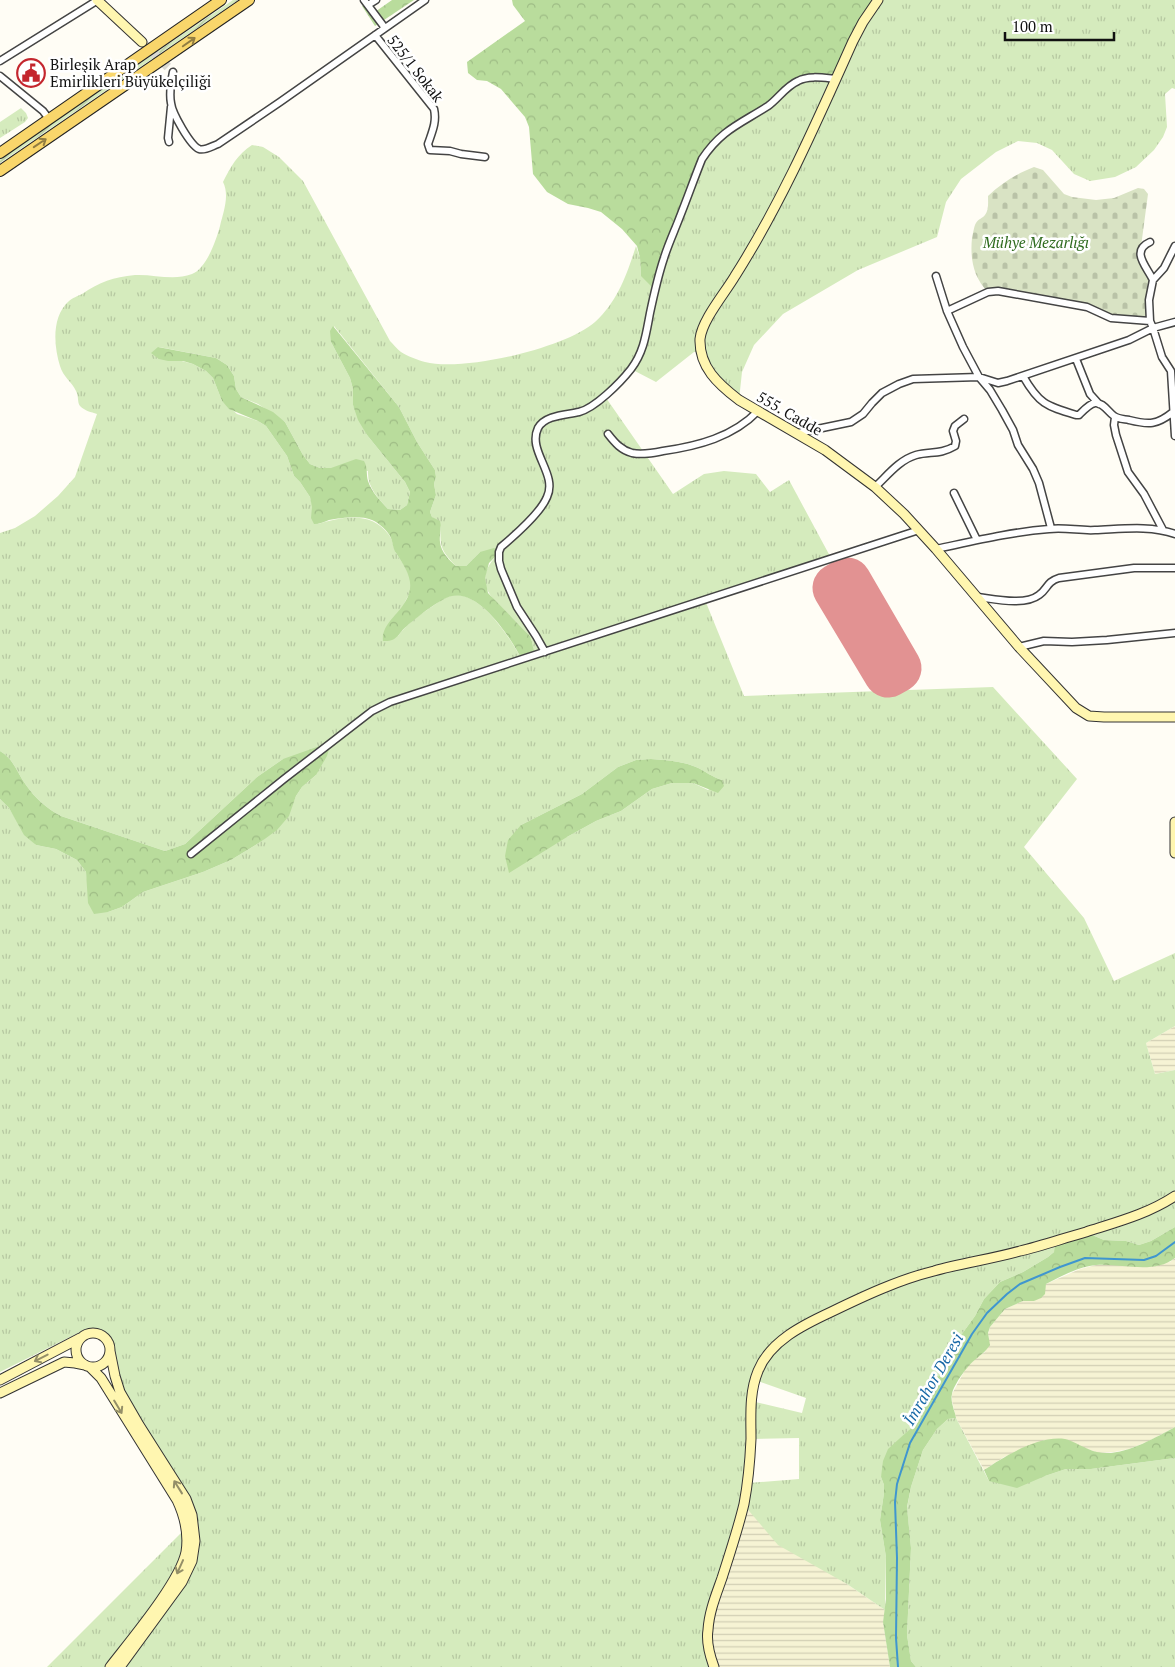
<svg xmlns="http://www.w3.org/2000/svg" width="1175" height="1667" font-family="'PT Serif',serif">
  <defs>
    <pattern id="farmland-rules" width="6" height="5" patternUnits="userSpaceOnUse" patternTransform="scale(1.25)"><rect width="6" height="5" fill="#f6f3d4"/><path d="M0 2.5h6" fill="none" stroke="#d2cfb5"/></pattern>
    <pattern id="grass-tufts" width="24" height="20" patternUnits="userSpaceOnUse" patternTransform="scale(1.25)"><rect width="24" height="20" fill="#d5ebbd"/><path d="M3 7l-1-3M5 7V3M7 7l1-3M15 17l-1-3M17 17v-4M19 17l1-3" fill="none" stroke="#b6c8a1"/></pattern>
    <pattern id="forest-crowns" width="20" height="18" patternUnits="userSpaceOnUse" patternTransform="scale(1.25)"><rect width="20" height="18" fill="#b9dc9c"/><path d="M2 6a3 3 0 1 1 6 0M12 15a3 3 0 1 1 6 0" fill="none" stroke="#9ebc85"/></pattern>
    <pattern id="cemetery-stones" width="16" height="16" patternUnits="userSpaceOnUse" patternTransform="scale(1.25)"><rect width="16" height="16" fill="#d9e3c4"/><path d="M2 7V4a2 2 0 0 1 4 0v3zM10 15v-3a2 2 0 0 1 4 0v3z" fill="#b9c2a7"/></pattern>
    <pattern id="garden-furrows" width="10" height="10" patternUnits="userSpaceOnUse" patternTransform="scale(1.25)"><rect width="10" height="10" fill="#d5ebbd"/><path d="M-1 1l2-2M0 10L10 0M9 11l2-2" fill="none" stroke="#b6c8a1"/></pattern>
  </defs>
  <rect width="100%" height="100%" fill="#fffdf5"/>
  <!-- farmland -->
  <path fill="url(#farmland-rules)" d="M1175,1026V1070L1155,1074L1146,1043Z
    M1175,1258V1427L1149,1441L1129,1449L1114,1452L1098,1453L1077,1445L1045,1440L1004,1457L984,1470L956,1418L952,1401V1394L966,1368L975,1359L985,1352L989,1339L988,1334L990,1327L1005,1309L1023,1301H1034L1044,1291L1046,1284L1080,1269L1096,1265L1170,1262Z
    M744,1505L818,1566L847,1584L885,1610L883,1622L890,1667H714L707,1630Z"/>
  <!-- grass -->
  <path fill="url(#grass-tufts)" fill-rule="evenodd" d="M878,0H1175V89L1172,88L1165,94L1167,127L1163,137L1154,150L1136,167L1115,177L1090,181L1074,174L1052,150L1037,143L1018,141L996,152L961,179L946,202L937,237L858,270L783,314L754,345L742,372L739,400L726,391L700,352H694L656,382L631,369L604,395L673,494L704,474L724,471L756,474L770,492L789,480L831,558L705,600L744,696L993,687L1077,779L1024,847L1084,918L1114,981L1175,953V1026L1146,1043L1155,1074L1175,1070V1227L1151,1241L1139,1245L1126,1241L1104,1240L1085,1232L1054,1252L1048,1257L1023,1272L1000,1282L984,1299L975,1316L951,1349L925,1405L910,1429L901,1438L881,1477L884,1485V1493L880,1520L886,1557L885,1610L847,1584L778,1545L744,1505L707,1630L714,1667H120L195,1541L139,1425L111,1359L109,1345L105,1332L95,1328L86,1329L0,1372V799L9,808L17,821L36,845L56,849L77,860L86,872L88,887L108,912L122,907L143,892L203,872L231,860L262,841L288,816L296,796L302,787L316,775L283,759L257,777L185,844L165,851L61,816C46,808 36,799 26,785C17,773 14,759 0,751V533L15,528L35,516L58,496L75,477L97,414C91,412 85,411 80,406C77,402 79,396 76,391C72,382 63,377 60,366C54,347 51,317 69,301C72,298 78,296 82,294C100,282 113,277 135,275C154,274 173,281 192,274C206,269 216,241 220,226C223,213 230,196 223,182C231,166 237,155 252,145L263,147L279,157L303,181L390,341C393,344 397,349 401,352C407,356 418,360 425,362C463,372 566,348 595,322C618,301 627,274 636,246L640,258L641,276L664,256L711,145ZM334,326L399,407L417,442L435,470L436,477L434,484L436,495L430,512L432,517L441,527C439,546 442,552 456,566H466L480,552L497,555C472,582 490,597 511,617C518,623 524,630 530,636L522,660C511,639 478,587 450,596C443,598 436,604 430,608C418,616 407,624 398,636C401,625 401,613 405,602C407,597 411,593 411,588C412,574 403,564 396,553C393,547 393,540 389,535C372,511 343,516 318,524L310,497L300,482L294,476L287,456L266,426L258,421L237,414L222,401L213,378L206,371L193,364L152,353L159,347L216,358L227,365L234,376L236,389L241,397L258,404L285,422L303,455L310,464L320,468L368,471C367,487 378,498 388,509L400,510L407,505L410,492L405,482L367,435L353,405V389L350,378L331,342ZM651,759C666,760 682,761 696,767C705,771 712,777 722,780L708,790L693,783H672L652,789L621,811L596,821L567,837L521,825L582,794L618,767L636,760ZM755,1380L806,1398L802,1413L751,1401ZM799,1438V1479L748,1483L751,1439Z
    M21,108L26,113L28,118L25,122L0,138V122Z
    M956,1418L989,1481L1045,1476L1066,1469H1091L1175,1458V1667H916L911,1661L907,1635L911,1548L907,1508L911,1487L923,1450L937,1429L948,1419Z
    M187,1527L179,1570L110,1667H47Z"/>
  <!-- forest -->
  <path fill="url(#forest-crowns)" d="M392,0H414L375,26L362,6L364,5L372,14Z
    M512,0H878L836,79L798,80L769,105L738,123L702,159L655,290L641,276L640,258L637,246L622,229L601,212L588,208L568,204L547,192L533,174L529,127L525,117L501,89L487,81L477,80L468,73L467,62L525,21L513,5Z
    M333,326L399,407L417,442L435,470L436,477L434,484L436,495L430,512L432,517L440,521C442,529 439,535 440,542C441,552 449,560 456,566H466L480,552L494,548L497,550V555L489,563L485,578L488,593L530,636L535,655L522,660C511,638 480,590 452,596C441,598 416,618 407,626C398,633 398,642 383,641C381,625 398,615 405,602C417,583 406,569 396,553C393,549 393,543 391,538C388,531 379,523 372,520C360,515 341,518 329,520C324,522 320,524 314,524L311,518L312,507L310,497L300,482L294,476L287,456L266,426L258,421L229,409L222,401L213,378L206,371L193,364L183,361H168L159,359L151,353L158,347L216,358L227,365L234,376L236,389L241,397L273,412L285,422L303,455L310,464L320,468H331L356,459L364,461C368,468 366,474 368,481C372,493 380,500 388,509L400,510L407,505L410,492L405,482L367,435L358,420L353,405V389L350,378L331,342L330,331Z
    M331,742L327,756L316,775L302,787L296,796L289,816L277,830L262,841L231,860L203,872L143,892L122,907L108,912L94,914L88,903L86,872L77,860L56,849L36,845L24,835L9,808L0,799V751C14,759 17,773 26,785C36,799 46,808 61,816L165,851L185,844L257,777L283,759Z
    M651,759C666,760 682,761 696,767C705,771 712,777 722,780L724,786L718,793L693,783H672L652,789L621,811L596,821L567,837L509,873L505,856L508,840L521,825L582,794L618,767L636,760Z
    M1175,1227V1258C1153,1275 1122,1263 1096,1265C1078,1267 1062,1276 1046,1284L1045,1294L1041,1298L1034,1301H1023L1005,1309L990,1327L988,1333L990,1345C986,1351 982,1354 976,1359C968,1365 954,1384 952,1394C950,1402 955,1411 956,1418L948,1419L937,1429L923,1450L911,1487L907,1507L911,1548L907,1635L911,1661L916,1667H890L883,1622L886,1599V1557L880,1520L884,1493V1485L881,1477L883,1461L888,1449L910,1429L925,1405L951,1349L975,1316L984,1299L1000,1282L1023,1272L1048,1257L1054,1252L1056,1241L1085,1232L1104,1240L1126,1241L1139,1245L1151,1241Z
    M1175,1427V1458L1091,1469H1066L1045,1476L1017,1488L989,1481L984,1470C1005,1456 1039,1435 1065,1439C1072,1440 1087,1450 1097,1452C1122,1458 1154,1438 1175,1427Z"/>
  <!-- cemetery -->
  <path fill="url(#cemetery-stones)" d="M1034,167L1043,170L1064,194L1072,197L1096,200L1114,198L1138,188L1144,189L1148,194L1140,254L1153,280L1150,321L1111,318L1096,310L988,292C973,277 970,258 972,238C973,234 974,226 976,223C978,219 983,218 985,215C989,210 988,202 988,196C1002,183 1016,174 1034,167Z"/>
  <!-- garden -->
  <path fill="url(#garden-furrows)" d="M233,0H238L0,163V159Z"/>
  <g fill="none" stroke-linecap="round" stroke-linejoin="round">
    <!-- stream -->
    <path stroke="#3f96cf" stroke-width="2" d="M898,1667L896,1638L897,1558L895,1502L897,1484L910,1443L972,1334L987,1313L1007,1294L1020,1284L1060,1267L1085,1258L1144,1260L1156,1256L1175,1242"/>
    <!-- runway -->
    <path stroke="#e29292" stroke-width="49" d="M847,582L897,668L888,673L837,588Z"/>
    <!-- secondary-tunnel -->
    <path stroke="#dbdad3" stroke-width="9" stroke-dasharray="9 4.5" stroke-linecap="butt" d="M142,42L173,72"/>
    <defs>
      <path id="street" d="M364,0L385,28
        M368,5L376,0
        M375,35L434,109C437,122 432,132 428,144L430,150L450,151L461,154L485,157
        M0,61L98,0
        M173,72C171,82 169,93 171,103C172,113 190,145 199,149C205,151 212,146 218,144L280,102L425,0
        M0,76L43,111L49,119
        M169,142L168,138L171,107
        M1150,242C1130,251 1147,267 1153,280L1149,300L1150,321L1153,328L1162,357L1171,371L1175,436
        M936,276L947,311L963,347L979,377L990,390L1002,410L1013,430L1018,445L1033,469L1039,483L1051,528
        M1153,280L1164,268L1175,246
        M947,311L988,292L998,291L1087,307L1111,318L1150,321
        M1076,359L1090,394L1099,404
        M1023,376C1039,404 1046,406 1076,415H1079C1083,411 1089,404 1095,403C1103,402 1108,412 1114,416C1118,419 1124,419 1129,420C1149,425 1157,425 1173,412
        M1115,417L1114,425L1116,435L1128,472L1144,494L1163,530
        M798,433L851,422L863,414L872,403L882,393L899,384L913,379L979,377L998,383L1007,381L1129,340L1153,328L1175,322
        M608,434C615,443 621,450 632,453C643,455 653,453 663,451C698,446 733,437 758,411
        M875,487C887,476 899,460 916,455C930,451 940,455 955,446L956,441L953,431L955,426L964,419
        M954,493L977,540
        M936,549C974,541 1011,532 1049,529C1065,527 1080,531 1095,530C1122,529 1150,525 1175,534
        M978,597C994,599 1025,606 1039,595C1048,589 1046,582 1059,578L1134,568H1175
        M1019,647L1044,641L1072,642L1107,640L1175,633
        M545,652L536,636L517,607L501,569L499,561V552L501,547C514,536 541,512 547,497C558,474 527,451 538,428C545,415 566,415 579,412C595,408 620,383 631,369C644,352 646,334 650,313C654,294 658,276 664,258C668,245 674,232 679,219C687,199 694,179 702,159C721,130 740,124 768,106C778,99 786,86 798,81C808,75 825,78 836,79
        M191,854L284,779L372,711L390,702L919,530"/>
      <path id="secondary" d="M97,0L142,42
        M878,0L863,22L853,41C817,121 782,202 735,276C725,293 702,320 700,339C699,367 718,384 739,400L825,450L875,487L904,514L936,549L1019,647L1076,708L1089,716L1104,717H1175
        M1175,822V853
        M76 1350a17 17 0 1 1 34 0a17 17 0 1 1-34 0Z
        M110,1351L115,1376L120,1392L139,1425L186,1499L192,1515L195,1541L192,1561L182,1582L120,1667
        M90,1367L101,1378L177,1500C185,1517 189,1533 186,1552C180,1582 130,1641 110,1667
        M0,1380L80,1338
        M0,1393L64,1362L75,1363L85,1365
        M714,1667C710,1656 706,1642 708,1630C709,1612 716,1595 722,1578C730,1553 738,1529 744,1504C748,1483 750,1461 751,1439C751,1416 749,1393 758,1371C770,1341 803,1325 831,1312C864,1296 898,1280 934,1271C962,1263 992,1259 1020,1251C1042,1246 1064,1238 1086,1232C1117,1222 1148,1214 1175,1196"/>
      <path id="primary" d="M0,153L221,0
        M0,171L249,0"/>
    </defs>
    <!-- street casing -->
    <use href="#street" stroke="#444" stroke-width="9"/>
    <!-- secondary casing -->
    <use href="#secondary" stroke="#333" stroke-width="11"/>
    <!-- primary casing -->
    <use href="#primary" stroke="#222" stroke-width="12"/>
    <!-- street -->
    <use href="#street" stroke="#fff" stroke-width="6"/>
    <!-- secondary -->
    <use href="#secondary" stroke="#fff6b0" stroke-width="9"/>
    <!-- primary -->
    <use href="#primary" stroke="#f9d66b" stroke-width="10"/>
  </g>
  <!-- one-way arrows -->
  <defs><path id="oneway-shaft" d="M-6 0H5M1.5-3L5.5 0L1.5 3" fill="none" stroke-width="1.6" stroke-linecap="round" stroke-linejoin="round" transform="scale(1.25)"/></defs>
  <g stroke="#917d42">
    <use href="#oneway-shaft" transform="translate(189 42) rotate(-35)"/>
    <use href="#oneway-shaft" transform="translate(40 143) rotate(-34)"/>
  </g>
  <g stroke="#948f68">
    <use href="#oneway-shaft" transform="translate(41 1358) rotate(153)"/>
    <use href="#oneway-shaft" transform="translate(118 1407) rotate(59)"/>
    <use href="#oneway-shaft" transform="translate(178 1487) rotate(-122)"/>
    <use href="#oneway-shaft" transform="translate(180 1567) rotate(114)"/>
  </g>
  <!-- icons -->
  <defs>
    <symbol id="civic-ring" viewBox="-11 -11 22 22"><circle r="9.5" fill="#fff" stroke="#c4262e" stroke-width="1.5"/><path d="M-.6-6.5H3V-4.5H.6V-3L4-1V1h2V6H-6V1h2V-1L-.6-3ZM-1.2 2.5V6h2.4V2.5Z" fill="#c4262e"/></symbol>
  </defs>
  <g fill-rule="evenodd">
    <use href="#civic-ring" x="15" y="57" width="32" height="32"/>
  </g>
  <g text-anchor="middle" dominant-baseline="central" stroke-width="5" stroke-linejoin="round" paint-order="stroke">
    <!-- poi labels -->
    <g font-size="15" fill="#111" stroke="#fff" text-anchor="start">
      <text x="50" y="64">Birleşik Arap<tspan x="50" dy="17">Emirlikleri Büyükelçiliği</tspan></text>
    </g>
    <!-- street labels -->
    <g font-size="15" fill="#111" stroke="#fff">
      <text transform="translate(416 68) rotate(52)">525/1 Sokak</text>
      <text transform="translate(790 413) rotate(30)">555. Cadde</text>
    </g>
    <!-- park labels -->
    <g font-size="15" font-style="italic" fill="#2f6b1f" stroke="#fff">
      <text x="1036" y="242">Mühye Mezarlığı</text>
    </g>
    <!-- water labels -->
    <g font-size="16" font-style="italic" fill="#1768a6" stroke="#fff">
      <text transform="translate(933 1379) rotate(-60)">İmrahor Deresi</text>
    </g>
  </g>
  <!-- scale -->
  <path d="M1005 32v8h109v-8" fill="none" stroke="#111111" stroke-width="2.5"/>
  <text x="1012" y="32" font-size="15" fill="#111111" stroke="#ffffff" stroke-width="4" paint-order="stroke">100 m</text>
</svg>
